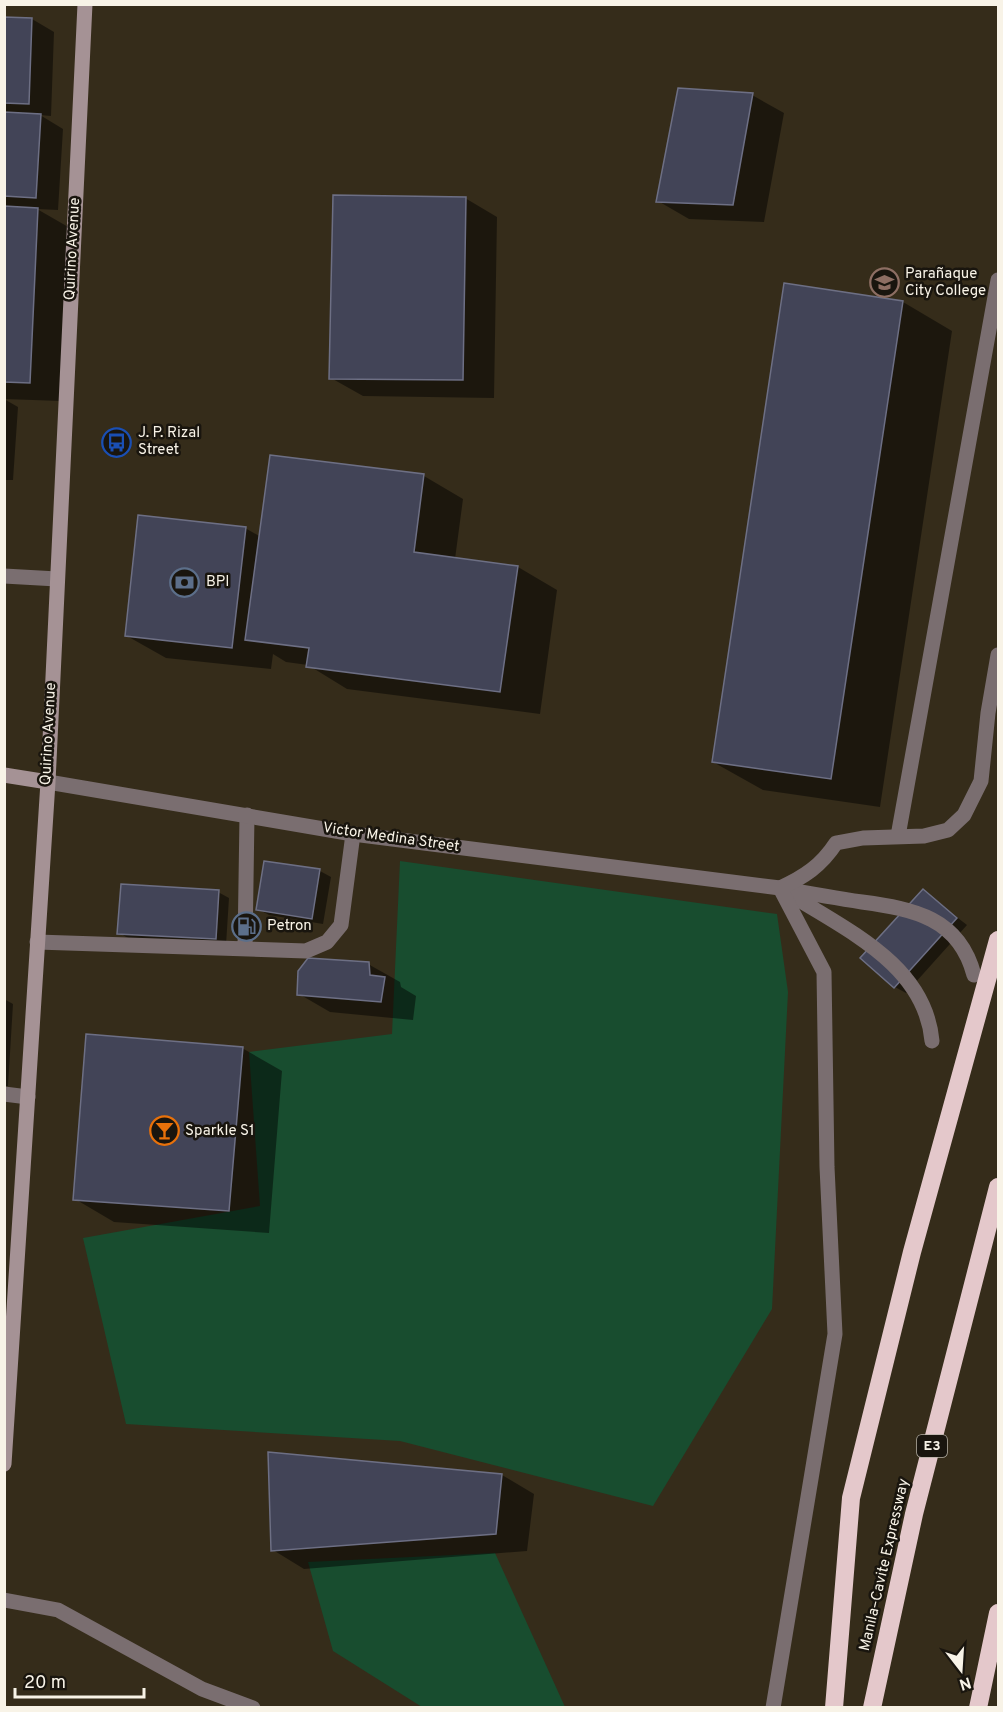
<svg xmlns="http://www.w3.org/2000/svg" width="1003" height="1712" font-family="Overpass,sans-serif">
  <rect width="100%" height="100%" fill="#352c1a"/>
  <!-- green -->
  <path fill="#184d2f" d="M400,861L777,914L788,992L772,1309L653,1506L400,1441L126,1424L83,1238L260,1206L249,1052L392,1034Z
    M495,1553L565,1707H422L333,1651L308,1562Z"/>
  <!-- shadow -->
  <path fill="#0007" d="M4,19H32L54,32L51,116L40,115L63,129L58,210L37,209L70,228L61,401L4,399Z
    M752,95L784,113L764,222L689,219L658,201Z
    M465,198L497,217L494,398L363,396L331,378Z
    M903,302L952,331L880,807L763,790L713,762Z
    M4,399L18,407L13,480H4Z
    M271,456L424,476L463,499L455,559L518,567L557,590L540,714L347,689L308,665L286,662L273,654L271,669L166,658L127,636L245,528L261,537Z
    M265,862L320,871L331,877L323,924L269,915L258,909Z
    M923,891L967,925L906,993L895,987Z
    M218,892L229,898L226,945L130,939L119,933Z
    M368,964L400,982L401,987L416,996L413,1020L330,1012L299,994Z
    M4,999L13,1004L8,1086H4Z
    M242,1048L282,1071L269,1233L114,1222L75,1199Z
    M502,1475L534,1494L527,1551L304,1569L273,1550Z"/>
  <!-- building -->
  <path fill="#424457" stroke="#6d6f84" stroke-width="1.5" d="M4,17L32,18L29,104L4,103Z
    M678,88L753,93L733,205L656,202Z
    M4,112L41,114L36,198L4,196Z
    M333,195L466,197L463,380L329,379Z
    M4,206L38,208L30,383L4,382Z
    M784,283L903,301L831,779L712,762Z
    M270,455L424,474L414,552L518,566L500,692L306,667L309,648L245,640Z
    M138,515L246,527L232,648L125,636Z
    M264,861L320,869L312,919L256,910Z
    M121,884L219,890L216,939L117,934Z
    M923,889L957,918L894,988L860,958Z
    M308,958L369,962L370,975L385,977L381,1002L297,995L298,971Z
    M86,1034L243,1047L229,1211L73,1200Z
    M268,1452L502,1474L496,1534L271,1551Z"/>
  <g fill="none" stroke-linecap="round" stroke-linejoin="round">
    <!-- lane -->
    <path stroke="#7a6e70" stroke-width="15" d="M4,576L57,579
      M898,836L998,280
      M780,888C807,893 835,898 862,902C914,909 959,918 974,975
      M785,891C843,929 925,963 932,1041
      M37,942L306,951L327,942L341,925L353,834
      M245,948L247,815
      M4,1094L28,1097
      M4,1600L58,1610L202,1689L253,1708"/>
    <!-- street -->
    <path stroke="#7a6e70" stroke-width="15" d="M48,782L353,834L780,888
      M780,888C804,877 821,866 836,843L863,838L924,836L948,830L964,815L981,781L988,713L998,655
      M773,1708L835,1334L827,1167L824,972L780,888"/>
    <!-- secondary -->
    <path stroke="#a59295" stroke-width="15" d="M4,775L48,782
      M4,1464L48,782L85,4"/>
    <!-- highway -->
    <path stroke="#e4c8cb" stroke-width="18" d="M834,1708L851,1498L912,1252L998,940
      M872,1708L914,1514L998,1187
      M978,1708L998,1613"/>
  </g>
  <!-- icons -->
  <defs>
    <symbol id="university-ring" viewBox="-11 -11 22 22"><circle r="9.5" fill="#19150e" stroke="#8d6e63" stroke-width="1.5"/><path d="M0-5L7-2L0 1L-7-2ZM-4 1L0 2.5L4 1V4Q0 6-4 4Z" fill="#8d6e63"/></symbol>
    <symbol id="bus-ring" viewBox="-11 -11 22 22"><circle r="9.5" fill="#19150e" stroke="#1a4fb4" stroke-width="1.5"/><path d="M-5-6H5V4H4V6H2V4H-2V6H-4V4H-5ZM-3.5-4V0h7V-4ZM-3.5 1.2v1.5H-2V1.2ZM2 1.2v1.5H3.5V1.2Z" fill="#1a4fb4"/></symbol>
    <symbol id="bank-ring" viewBox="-11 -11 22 22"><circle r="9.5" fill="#19150e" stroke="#5c6f8a" stroke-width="1.5"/><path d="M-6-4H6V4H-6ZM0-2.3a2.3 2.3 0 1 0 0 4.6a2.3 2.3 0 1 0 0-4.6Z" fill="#5c6f8a"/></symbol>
    <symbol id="fuel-ring" viewBox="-11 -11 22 22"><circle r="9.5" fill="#19150e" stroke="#5c6f8a" stroke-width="1.5"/><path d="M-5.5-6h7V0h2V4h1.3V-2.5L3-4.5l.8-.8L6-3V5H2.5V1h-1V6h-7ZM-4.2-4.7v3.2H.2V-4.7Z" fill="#5c6f8a"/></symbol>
    <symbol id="bar-ring" viewBox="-11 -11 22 22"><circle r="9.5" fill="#19150e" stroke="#e8710a" stroke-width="1.5"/><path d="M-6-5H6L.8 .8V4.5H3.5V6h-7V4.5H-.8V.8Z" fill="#e8710a"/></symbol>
  </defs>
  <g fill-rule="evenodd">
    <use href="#university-ring" x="868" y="266" width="33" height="33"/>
    <use href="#bus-ring" x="100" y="426" width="33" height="33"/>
    <use href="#bank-ring" x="168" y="566" width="33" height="33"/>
    <use href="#fuel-ring" x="230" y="910" width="33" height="33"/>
    <use href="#bar-ring" x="148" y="1114" width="33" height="33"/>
  </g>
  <g text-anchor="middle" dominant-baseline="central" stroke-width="5" stroke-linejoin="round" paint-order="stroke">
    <!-- shield labels -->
    <rect fill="#19150e" stroke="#b5b0a6" stroke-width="1.5" x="917" y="1435" width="30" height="22" rx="4.5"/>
    <g font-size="14" font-weight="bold" fill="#f8f3e7">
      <text x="932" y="1446">E3</text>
    </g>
    <!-- street labels -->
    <g font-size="15" fill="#f8f3e7" stroke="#19150e">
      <text transform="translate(73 249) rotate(-87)">Quirino Avenue</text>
      <text transform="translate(49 734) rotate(-87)">Quirino Avenue</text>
      <text transform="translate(391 838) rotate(8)">Victor Medina Street</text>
      <text transform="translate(885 1565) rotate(-77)">Manila–Cavite Expressway</text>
    </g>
    <!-- poi labels -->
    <g font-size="15" fill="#f8f3e7" stroke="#19150e" text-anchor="start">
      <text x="905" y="274">Parañaque<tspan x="905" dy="17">City College</tspan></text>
      <text x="138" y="433">J. P. Rizal<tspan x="138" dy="17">Street</tspan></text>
      <text x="206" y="582">BPI</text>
      <text x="267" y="926">Petron</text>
      <text x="185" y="1131">Sparkle S1</text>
    </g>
  </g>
  <!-- border -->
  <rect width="1003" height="1712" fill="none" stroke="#f8f3e7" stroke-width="12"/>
  <!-- north arrow -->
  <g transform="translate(961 1670) rotate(163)" stroke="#19150e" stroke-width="4.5" paint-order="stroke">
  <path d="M0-4.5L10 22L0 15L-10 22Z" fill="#f8f3e7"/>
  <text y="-9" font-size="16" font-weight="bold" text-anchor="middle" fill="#f8f3e7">N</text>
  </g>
  <!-- scale -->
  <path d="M15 1688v9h129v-9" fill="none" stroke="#f8f3e7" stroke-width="3"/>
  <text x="24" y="1688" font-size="18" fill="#f8f3e7" stroke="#19150e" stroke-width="4.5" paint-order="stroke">20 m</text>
</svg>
